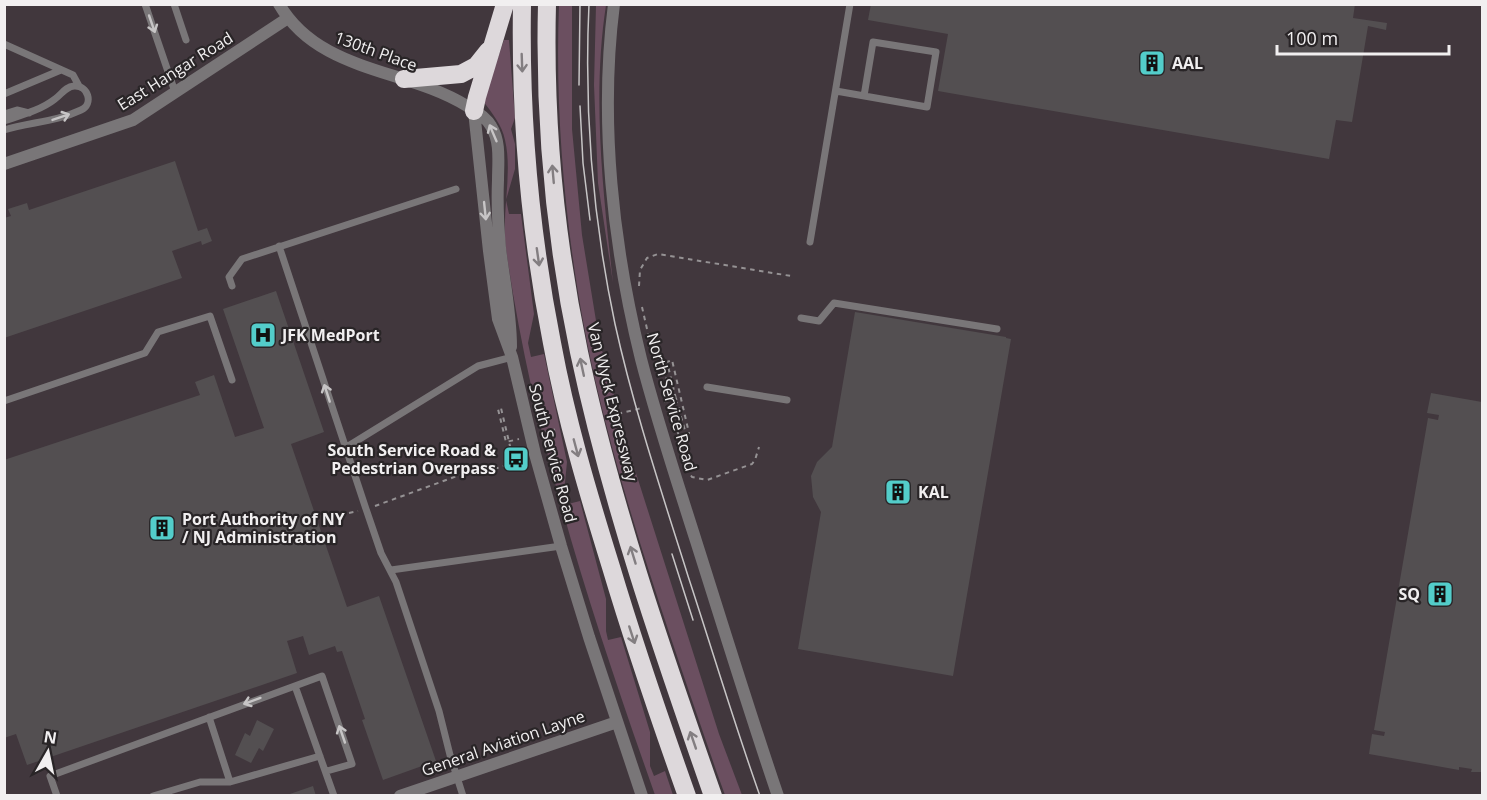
<svg xmlns="http://www.w3.org/2000/svg" width="1487" height="800" font-family="'Open Sans',sans-serif">
  <rect width="100%" height="100%" fill="#332f31"/>
  <!-- built -->
  <path fill="#41373d" d="M5,5H1482V795L5,796Z"/>
  <!-- green -->
  <path fill="#6b4f60" d="M559,5H572V129L582,235L599,339L628,448L719,734L742,795H725L717,773C674,647 629,521 598,392C569,271 554,129 559,5Z
    M596,5H606C592,96 603,191 613,283L598,183L594,85Z
    M504,40H509L515,118L511,129L515,144V169L506,200L509,214H521L534,314L528,343L531,357L544,354L567,462L564,493L568,504L580,501L606,599V631L608,640L621,637L650,732V766L654,776L665,771L673,795H655C592,616 533,438 506,249C501,213 513,174 505,140C502,125 492,113 483,101Z"/>
  <!-- building -->
  <path fill="#534f51" d="M871,4H1355L1353,18L1387,23L1386,30L1368,26L1352,122L1336,120L1329,159L938,91L948,34L868,20Z
    M175,161L198,231L207,228L212,241L202,245L201,241L172,251L182,278L4,338V218L11,216L8,209L27,203L29,210Z
    M276,291L324,432L291,444L347,607L379,596L436,761L383,780L362,720L365,719L342,651L337,652L335,646L309,655L303,636L287,641L297,673L27,765L16,734L4,738V460L200,395L195,382L214,375L235,437L264,428L223,309Z
    M855,312L1006,337V338L1011,339L953,676L798,649L821,512L813,497L811,476L817,462L832,447Z
    M1431,393L1482,402V772H1471L1472,769L1459,767V770L1369,754L1372,734L1384,736L1385,732L1374,730L1428,418L1438,420L1439,415L1427,413Z
    M257,720L274,729L263,751L259,748L251,763L235,755L245,733L250,736Z
    M313,786L316,796H287V795Z"/>
  <g fill="none" stroke-linecap="round" stroke-linejoin="round">
    <!-- path -->
    <path stroke="#959294" stroke-width="2" stroke-dasharray="4.5 4.5" stroke-linecap="butt" d="M639,286L640,270L647,258L658,254L791,276
      M642,307L650,342
      M653,354L665,373L683,456
      M674,400L677,403L686,434L689,433L672,360L667,362L676,399
      M664,402L682,398
      M609,416L642,408
      M542,433L557,429
      M686,468L692,477L707,480L752,464L755,460L759,447
      M375,506L479,468L494,469L514,463L501,408L498,409L506,442L519,439
      M349,513L358,511"/>
    <!-- lane -->
    <path stroke="#797678" stroke-width="7" d="M145,4L175,92
      M174,4L186,40
      M4,44L73,75L79,86
      M836,91L927,107L936,52L873,42L864,96
      M4,94L61,70
      M4,114L17,110L29,113
      M4,121C22,115 41,110 55,99C62,94 65,87 74,86C88,85 94,104 81,110C56,122 30,122 4,130
      M810,242L850,4
      M279,246L366,509L381,553L396,582L439,711L450,755L463,796
      M232,286L229,277L242,259L456,189
      M801,318L819,321L834,303L997,329
      M707,387L787,400
      M4,401L145,353L158,332L210,316L232,380
      M345,448L478,366L512,357
      M391,570L561,546
      M295,686L334,796
      M209,717L230,782
      M57,796L50,776L322,676L352,764L327,771
      M153,796L200,782H230L320,756"/>
    <!-- street -->
    <path stroke="#797678" stroke-width="12" d="M279,4C319,73 406,68 467,106C476,111 486,117 491,126C501,142 498,162 498,180C497,203 498,225 500,248C504,281 511,313 511,347
      M614,4C599,121 613,246 641,359C657,421 677,481 696,541C723,626 749,711 778,796
      M474,111L489,251L498,319L512,357L535,454L561,546L589,637L642,796
      M4,164L133,120L288,18
      M400,796L617,722"/>
    <!-- highway -->
    <path stroke="#ddd8db" stroke-width="18" d="M522,4C520,118 530,232 552,343C566,419 588,493 611,567C634,644 660,720 687,796
      M547,4C544,121 555,238 579,352C611,503 662,650 713,796
      M404,79L461,74L476,66L488,51
      M474,111L477,97L505,4"/>
    <!-- tram -->
    <path stroke="#c7c5c6" stroke-width="1.5" d="M589,4C584,111 593,220 615,324C634,410 662,493 688,576C712,649 734,723 760,796
      M579,85L580,4
      M580,106L583,163L590,220
      M672,554L693,620"/>
  </g>
  <!-- one-way arrows -->
  <defs><path id="oneway-shaft" d="M-6 0H5M1.5-3L5.5 0L1.5 3" fill="none" stroke-width="1.6" stroke-linecap="round" stroke-linejoin="round" transform="scale(1.5)"/></defs>
  <g stroke="#c7c5c6">
    <use href="#oneway-shaft" transform="translate(152 24) rotate(71)"/>
    <use href="#oneway-shaft" transform="translate(61 117) rotate(-19)"/>
    <use href="#oneway-shaft" transform="translate(493 133) rotate(-113)"/>
    <use href="#oneway-shaft" transform="translate(485 211) rotate(84)"/>
    <use href="#oneway-shaft" transform="translate(327 393) rotate(-108)"/>
    <use href="#oneway-shaft" transform="translate(252 701) rotate(160)"/>
    <use href="#oneway-shaft" transform="translate(342 734) rotate(-109)"/>
  </g>
  <g stroke="#837e81">
    <use href="#oneway-shaft" transform="translate(522 63) rotate(88)"/>
    <use href="#oneway-shaft" transform="translate(553 174) rotate(-95)"/>
    <use href="#oneway-shaft" transform="translate(538 257) rotate(82)"/>
    <use href="#oneway-shaft" transform="translate(582 367) rotate(-102)"/>
    <use href="#oneway-shaft" transform="translate(576 448) rotate(75)"/>
    <use href="#oneway-shaft" transform="translate(633 555) rotate(-107)"/>
    <use href="#oneway-shaft" transform="translate(632 635) rotate(72)"/>
    <use href="#oneway-shaft" transform="translate(693 740) rotate(-109)"/>
  </g>
  <!-- icons -->
  <defs>
    <symbol id="building-square" viewBox="-11 -11 22 22"><rect x="-9" y="-9" width="18" height="18" rx="4" fill="#53cdca" stroke="#292527"/><path d="M-4-6H4V6H1V3H-1V6H-4ZM-2.5-4.3h1.7v1.8h-1.7ZM.8-4.3h1.7v1.8H.8ZM-2.5-1h1.7V.8h-1.7ZM.8-1h1.7V.8H.8Z" fill="#111"/></symbol>
    <symbol id="hospital-square" viewBox="-11 -11 22 22"><rect x="-9" y="-9" width="18" height="18" rx="4" fill="#53cdca" stroke="#292527"/><path d="M-5-5h3v3.5h4V-5h3V5h-3V1.5h-4V5h-3Z" fill="#111"/></symbol>
    <symbol id="bus-square" viewBox="-11 -11 22 22"><rect x="-9" y="-9" width="18" height="18" rx="4" fill="#53cdca" stroke="#292527"/><path d="M-5-6H5V4H4V6H2V4H-2V6H-4V4H-5ZM-3.5-4V0h7V-4ZM-3.5 1.2v1.5H-2V1.2ZM2 1.2v1.5H3.5V1.2Z" fill="#111"/></symbol>
  </defs>
  <g fill-rule="evenodd">
    <use href="#building-square" x="1137" y="48" width="30" height="30"/>
    <use href="#hospital-square" x="248" y="320" width="30" height="30"/>
    <use href="#bus-square" x="501" y="444" width="30" height="30"/>
    <use href="#building-square" x="883" y="477" width="30" height="30"/>
    <use href="#building-square" x="147" y="513" width="30" height="30"/>
    <use href="#building-square" x="1425" y="579" width="30" height="30"/>
  </g>
  <g text-anchor="middle" dominant-baseline="central" stroke-width="4.5" stroke-linejoin="round" paint-order="stroke">
    <!-- street labels -->
    <g font-size="16" fill="#f1eff0" stroke="#292527">
      <text transform="translate(376 51) rotate(20)">130th Place</text>
      <text transform="translate(175 71) rotate(-32)">East Hangar Road</text>
      <text transform="translate(613 402) rotate(76)">Van Wyck Expressway</text>
      <text transform="translate(672 402) rotate(74)">North Service Road</text>
      <text transform="translate(553 453) rotate(75)">South Service Road</text>
      <text transform="translate(503 743) rotate(-19)">General Aviation Layne</text>
    </g>
    <!-- poi labels -->
    <g font-size="16" font-weight="bold" fill="#f1eff0" stroke="#292527" text-anchor="start">
      <text x="1172" y="63">AAL</text>
      <text x="282" y="335">JFK MedPort</text>
      <text x="496" y="450" text-anchor="end">South Service Road &amp;<tspan x="496" dy="18">Pedestrian Overpass</tspan></text>
      <text x="918" y="492">KAL</text>
      <text x="182" y="519">Port Authority of NY<tspan x="182" dy="18">/ NJ Administration</tspan></text>
      <text x="1420" y="594" text-anchor="end">SQ</text>
    </g>
  </g>
  <!-- border -->
  <rect width="1487" height="800" fill="none" stroke="#f1eff0" stroke-width="12"/>
  <!-- north arrow -->
  <g transform="translate(48 752) rotate(9)" stroke="#292527" stroke-width="4.5" paint-order="stroke">
  <path d="M0-4.5L10 22L0 15L-10 22Z" fill="#f1eff0"/>
  <text y="-9" font-size="16" font-weight="bold" text-anchor="middle" fill="#f1eff0">N</text>
  </g>
  <!-- scale -->
  <path d="M1277 45v9h172v-9" fill="none" stroke="#f1eff0" stroke-width="3"/>
  <text x="1286" y="45" font-size="18" fill="#f1eff0" stroke="#292527" stroke-width="4.5" paint-order="stroke">100 m</text>
</svg>
